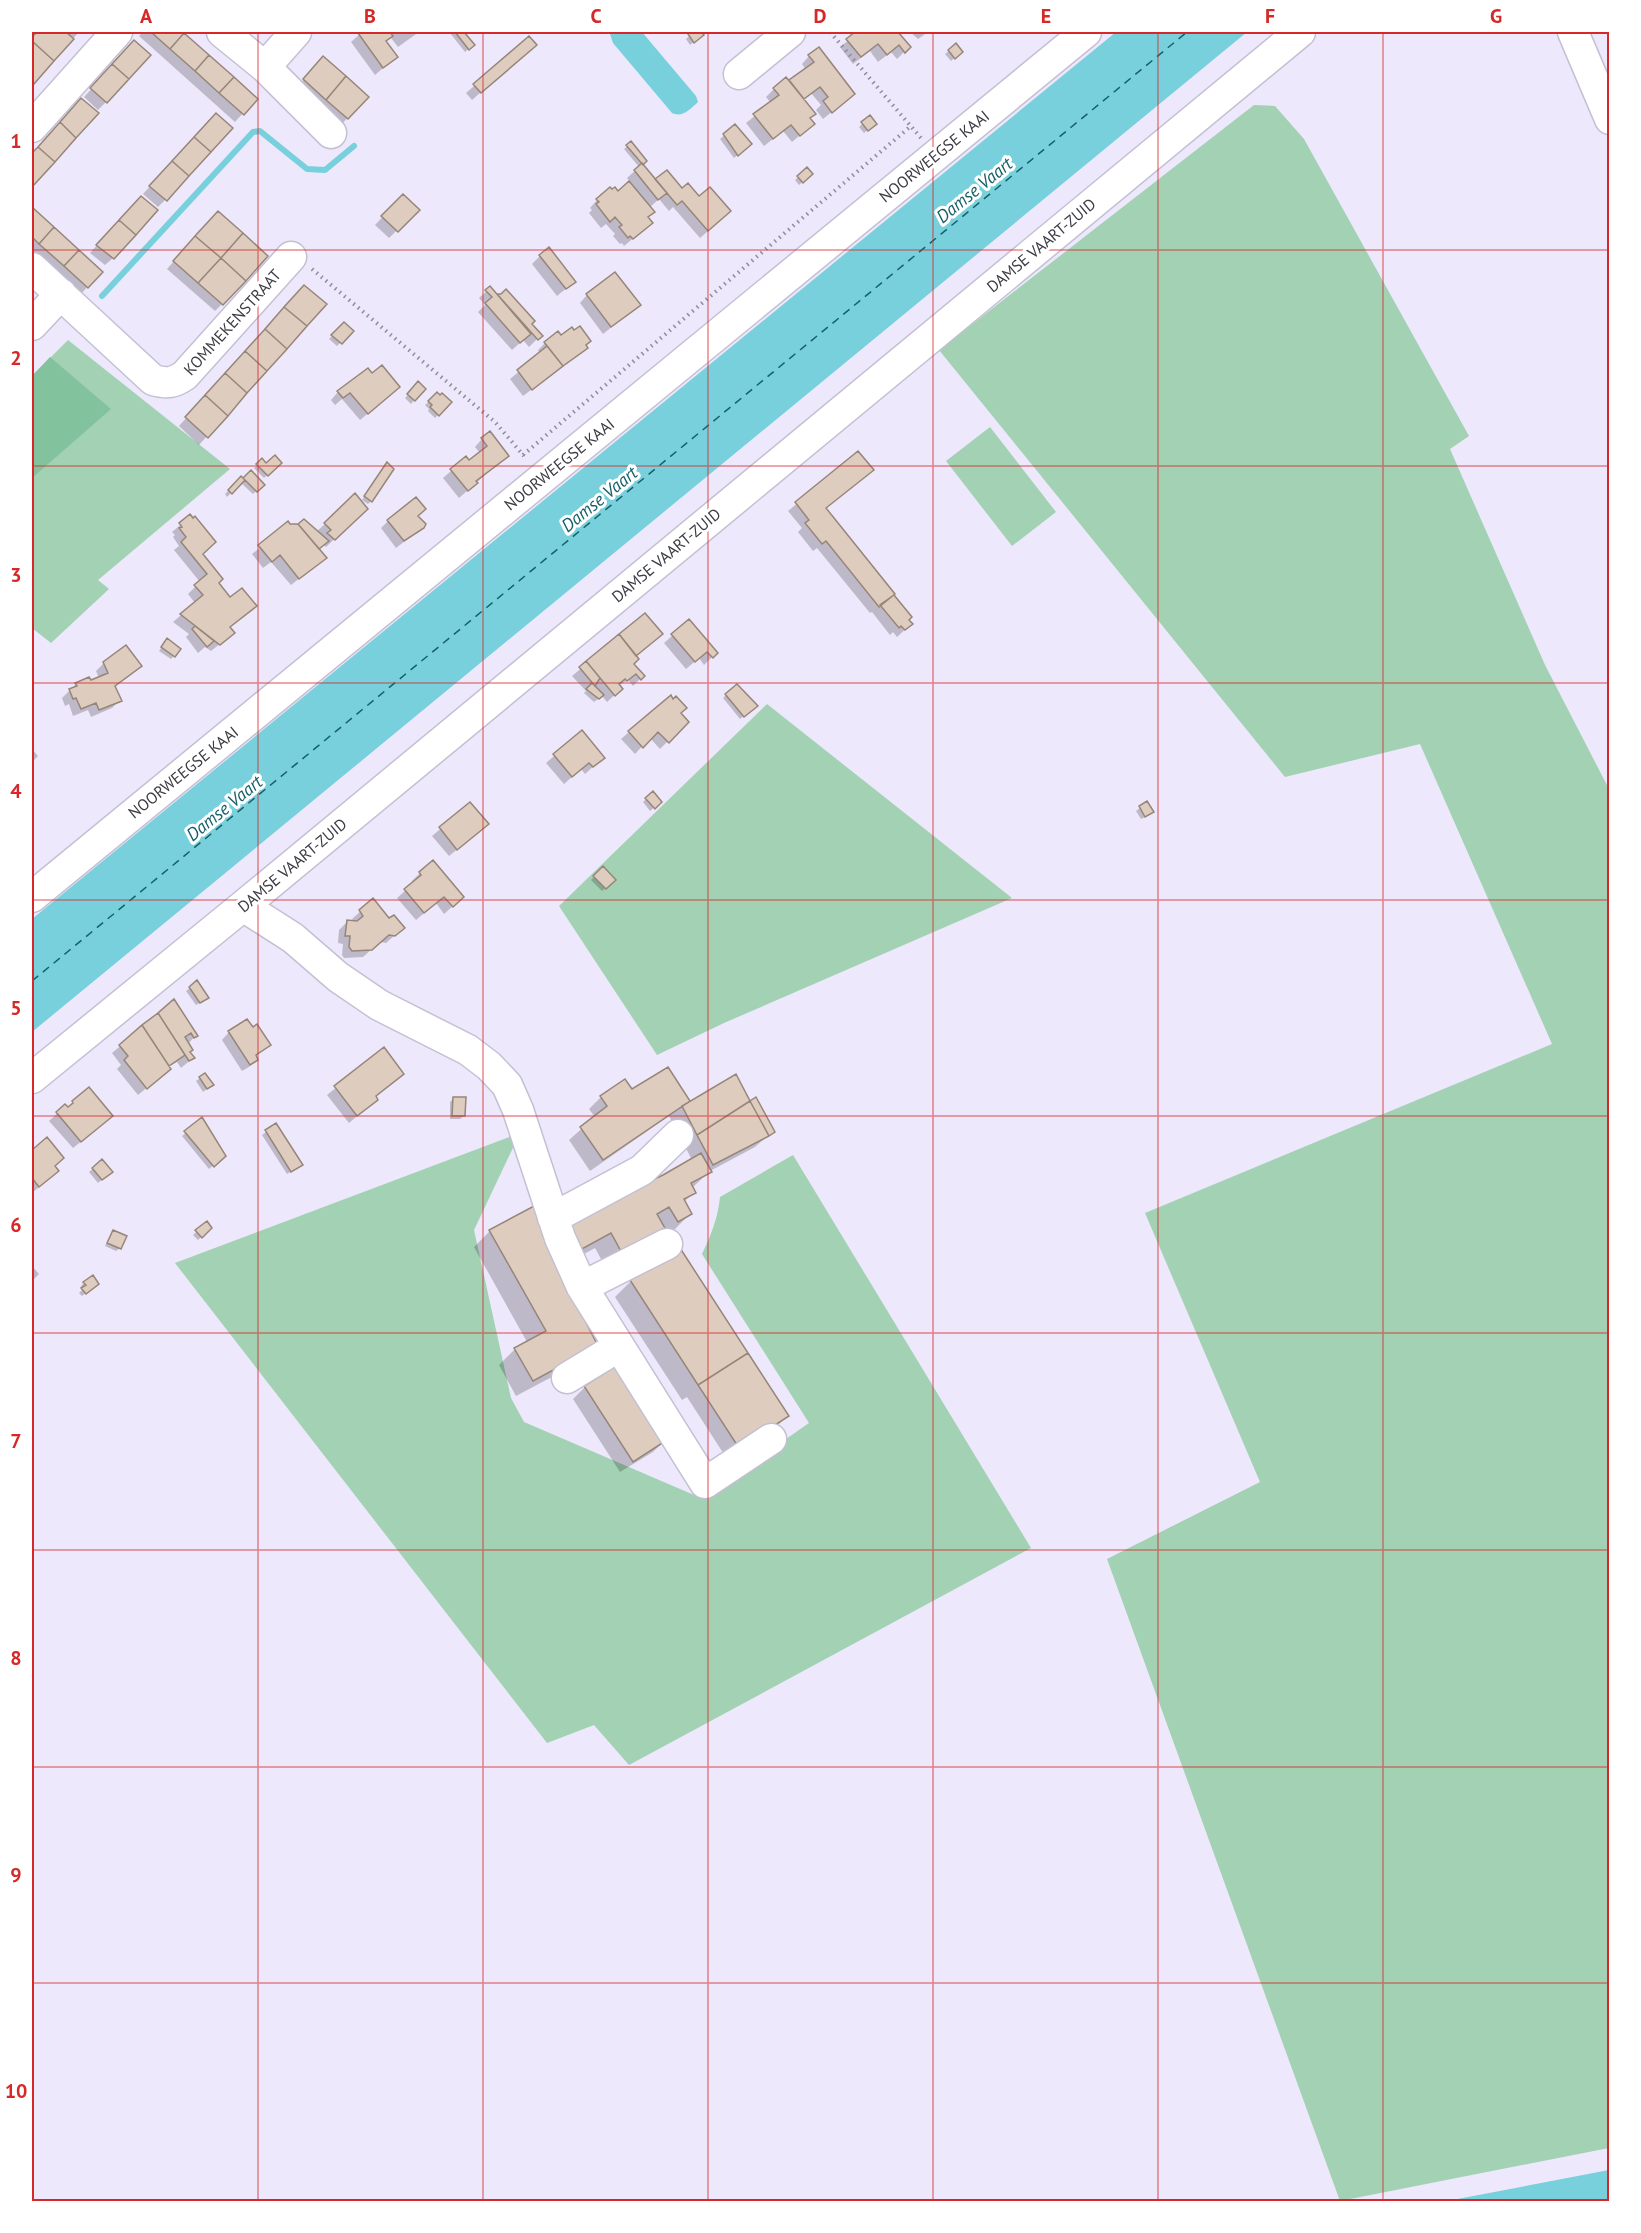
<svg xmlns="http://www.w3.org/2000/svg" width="1641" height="2233" font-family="'PT Sans',sans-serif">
  <rect width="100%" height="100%" fill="#ede8fb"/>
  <!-- green -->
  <path fill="#a2d1b4" d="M1254,105L1275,106L1304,139L1469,436L1450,449L1545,665L1610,791L1609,2148L1340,2201L1107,1559L1260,1482L1145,1213L1552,1044L1420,744L1285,777L939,350Z
    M68,340L230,469L98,580L109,589L51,643L32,628V376Z
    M990,427L1056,512L1012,546L946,461Z
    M767,704L1012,898L724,1023L657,1055L559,906Z
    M520,1133L474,1230L511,1398L524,1422L701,1498L809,1423L702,1254C711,1235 718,1218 720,1197L793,1155L1031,1548L629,1765L594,1725L547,1743L175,1263Z"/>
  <!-- forest -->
  <path fill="#82c39d" d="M50,357L111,409L32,478V376Z"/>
  <!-- water -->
  <path fill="#78d0dc" d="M612,32H642L696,96L698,102C690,109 683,118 672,113L613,43L610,34Z
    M1116,32H1247L32,1032V919Z
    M1609,2170V2201H1447Z"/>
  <!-- shadow -->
  <path fill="#0003" d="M38,32H79L32,84V39Z
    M143,32H180L256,99L235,122L139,36Z
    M362,32H419L398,47L391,38L385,42L396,57L375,75L351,42Z
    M452,32H462L473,45L465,52L450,33Z
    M694,32H699L702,35L690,45L686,39Z
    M859,32H896L909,47L897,59L891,52L878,62L870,51L853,64L840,47Z
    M910,32H928L918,39Z
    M529,38L527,52L472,100L466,93Z
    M127,50L106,102L98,110L84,97Z
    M949,51L958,55L951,61L945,54Z
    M809,56L845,101L823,119L816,110L821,105L811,93L803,100L809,119L805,131L792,142L783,131L764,146L746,123L771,103L766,97L774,89L789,83L806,70L802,64Z
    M315,65L367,97L340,126L297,88Z
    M869,117L871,127L864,133L859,127Z
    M208,122L165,200L158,207L143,194Z
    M735,126L747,147L734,158L720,139Z
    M631,143L645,161L641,165L655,182L682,190L722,219L700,238L673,207L669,211L659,199L649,208L643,230L624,246L622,243L620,244L613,236L615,234L606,224L601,228L589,213L592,210L590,208L597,200L618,193L630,182L627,178L639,167L624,149Z
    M807,169L811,174L799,185L795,180Z
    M403,196L418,210L389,238L375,225Z
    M133,205L113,258L105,265L90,253Z
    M32,209L101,272L80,295L32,251Z
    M210,220L222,304L215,311L167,269Z
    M540,256L574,282L557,296L532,264Z
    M490,288L496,295L501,296L540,336L529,347L523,340L512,350L478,312L485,305L479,298Z
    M297,294L325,304L199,445L179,426Z
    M587,295L639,305L603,334L580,303Z
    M344,324L352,331L337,346L329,339Z
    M561,337L586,348L523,396L510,379L540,354L538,350L545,343Z
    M418,384L424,389L411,404L405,398Z
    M338,392L390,395L360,420L342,399L335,405L331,400Z
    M437,394L450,402L435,418L428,411L429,409L425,405Z
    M482,439L507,456L459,498L443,478L466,458L469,462L480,453L475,447Z
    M858,453L864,477L825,509L910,617L907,620L911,624L897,637L893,632L890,635L872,612L870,613L817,548L813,551L798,532L802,528L788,511Z
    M262,461L266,465L280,463L264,478L254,468Z
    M384,467L371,501L368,504L362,500Z
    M251,472L263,485L253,494L241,483L227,497L225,494L241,478L243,480Z
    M366,509L326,547L323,544L317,549L325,558L291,585L271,562L263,568L252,554L289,525L316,532L325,524Z
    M417,516L423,527L396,548L381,528L388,521Z
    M190,517L202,554L217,583L230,600L247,613L229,628L225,640L211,651L205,647L198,653L186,637L189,634L173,622L195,603L188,594L200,582L174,550L179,546L173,537L175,535L172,532Z
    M645,615L661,634L635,657L632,664L643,676L633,686L628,680L618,686L621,689L607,702L602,696L594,702L584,693L586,691L572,676Z
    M689,621L716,653L704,665L699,658L686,669L664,643Z
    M164,644L174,656L171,659L159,651Z
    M104,663L140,666L114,687L120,700L112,708L91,717L88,710L73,716L69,704L65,706L62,698L76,684L90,682L99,678L96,671Z
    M726,695L752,709L740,719L723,698Z
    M680,713L687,722L660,749L650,738L635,754L621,739L629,732Z
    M582,732L595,765L585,774L581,769L564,784L546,763Z
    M32,749L38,756L32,762Z
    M652,793L660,802L650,811L643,802Z
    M1146,803L1149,815L1141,819L1136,811Z
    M470,804L479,832L449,856L432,836Z
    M603,868L614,880L602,891L591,880Z
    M420,873L454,905L444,914L436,903L416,920L397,898L414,883L412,881Z
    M373,900L389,920L403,928L386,943L380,942L363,957L344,958L342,955L343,944L338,943L339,930L347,922L355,923L352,919Z
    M190,988L203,1001L196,1005L186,991Z
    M174,1001L196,1035L188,1044L189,1052L193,1058L181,1068L177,1062L168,1067L161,1076L138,1095L117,1069L121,1065L112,1053Z
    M229,1032L269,1045L255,1057L256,1059L249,1067L242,1071L222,1040Z
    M383,1050L374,1097L376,1100L349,1123L327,1095Z
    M667,1069L690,1103L764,1139L755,1147L710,1171L692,1188L694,1192L684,1202L690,1214L674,1230L606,1268L595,1248L564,1265L641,1187L692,1160L669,1116L590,1171L569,1140L595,1117L589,1109L601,1097L632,1091Z
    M200,1078L212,1085L203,1092L196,1081Z
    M454,1098L464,1116L460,1119H450V1102Z
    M73,1102L103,1124L73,1148L49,1121L65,1106L67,1108Z
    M201,1120L224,1156L209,1169L182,1136Z
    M276,1125L297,1168L287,1174L262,1135Z
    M46,1139L49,1179L32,1193V1152Z
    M102,1161L107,1175L98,1183L89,1172Z
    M533,1208L580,1362L516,1396L499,1365L515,1349L527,1342L474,1247L490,1231Z
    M206,1223L210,1228L198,1240L193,1235Z
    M113,1231L120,1248L116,1251L105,1246Z
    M32,1266L39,1274L32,1281Z
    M631,1281L787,1416L775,1428L727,1459L687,1397L682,1400L615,1297Z
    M84,1283L94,1287L82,1296L79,1293L83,1289L81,1286Z
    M585,1387L665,1440L653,1452L620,1472L573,1399Z"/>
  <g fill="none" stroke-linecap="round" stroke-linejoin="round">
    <!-- stream -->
    <path stroke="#78d0dc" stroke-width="6" d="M102,296L253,132L260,131L307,169L325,170L354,146"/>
    <!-- ferry -->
    <path stroke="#166069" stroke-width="1.5" stroke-dasharray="8 6" stroke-linecap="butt" d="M32,981L1187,32"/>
  </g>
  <!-- building -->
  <path fill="#deccbf" stroke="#968579" stroke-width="1.5" d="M37,32H66L74,39L54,61L32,41V37Z
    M151,32H183L184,33L170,49Z
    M360,32H390L393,36L386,41L398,57L383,68L358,33Z
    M455,32H464L475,45L469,50Z
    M690,32H701L704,35L694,43L688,34Z
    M855,32H898L911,47L905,53L899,45L887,55L878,44L861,57L846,39Z
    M184,33L209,55L195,71L170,49Z
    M529,36L537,45L481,93L473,84Z
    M134,40L151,55L129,79L112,64Z
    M32,41L54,61L34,84L32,81Z
    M956,43L963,52L955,59L948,50Z
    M819,47L855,94L832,113L823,101L828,97L820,87L804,99L789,80L814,62L808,55Z
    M209,55L234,77L219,93L195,71Z
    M323,56L346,76L326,100L303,79Z
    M112,64L129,79L107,103L90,88Z
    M346,76L369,97L348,119L326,100Z
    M234,77L258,99L244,115L219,93Z
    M786,77L816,114L810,118L815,124L800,136L791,125L773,139L753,114L779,95L773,88Z
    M81,98L99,113L76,138L60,122Z
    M216,113L233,128L211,152L194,137Z
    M870,115L877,124L868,131L861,122Z
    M60,122L76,138L55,162L38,147Z
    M735,124L752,144L738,156L723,134Z
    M194,137L211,152L189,176L172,161Z
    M631,141L647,161L643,165L626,145Z
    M38,147L55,162L32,187V153Z
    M172,161L189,176L167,201L149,186Z
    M642,163L667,193L658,200L634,170Z
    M807,167L813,174L803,183L797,176Z
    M667,170L682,188L688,183L699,196L710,187L731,211L708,231L682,201L677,205L655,179Z
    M629,181L655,212L648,217L653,223L633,239L630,236L628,238L619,227L622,225L615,217L610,222L596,204L599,202L596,199L610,187L612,189L615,187L618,191Z
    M403,194L420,210L398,232L381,216Z
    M141,196L158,210L136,235L119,220Z
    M32,207L54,227L39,244L32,237Z
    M218,211L243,233L221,258L195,236Z
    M119,220L136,235L114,259L96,245Z
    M54,227L79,250L64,266L39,244Z
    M243,233L268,256L246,281L221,258Z
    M195,236L221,258L198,283L173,261Z
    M549,247L576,282L566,289L539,255Z
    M79,250L103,272L88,288L64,266Z
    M221,258L246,281L223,305L198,283Z
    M615,272L641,305L611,327L586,294Z
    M304,285L327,304L307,326L284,307Z
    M490,286L531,334L520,343L485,303L492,297L485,290Z
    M506,289L535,321L532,324L543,336L538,340L497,294H501Z
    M284,307L307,326L287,349L265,329Z
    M344,322L354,331L342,344L331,335Z
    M580,326L591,341L586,345L588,348L563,366L544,342L558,331L561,335L572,327L574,330Z
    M265,329L287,349L267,371L245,351Z
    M547,346L563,366L532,390L517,370Z
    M245,351L267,371L247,393L225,373Z
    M382,365L400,387L368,414L350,393L343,398L337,391L368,368L372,373Z
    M225,373L247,393L228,416L205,395Z
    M418,381L426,389L415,401L407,394Z
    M437,392L440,395L442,393L452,402L439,416L430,407L432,405L428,401Z
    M205,395L228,416L208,438L185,417Z
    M490,431L509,456L476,481L478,483L468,491L450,469L466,456L469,460L487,446L481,438Z
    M858,451L874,470L826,508L895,594L879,607L826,541L822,544L805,523L809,520L795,502Z
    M275,455L282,463L268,476L256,464L262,458L266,463Z
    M387,462L394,469L372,502L364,496Z
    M251,470L265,485L257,492L243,478Z
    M241,476L245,480L232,494L228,490Z
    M355,493L368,509L335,540L327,533L331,530L324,523Z
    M416,497L426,509L418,516L426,524L424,528L404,541L387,520Z
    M190,514L193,518L195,516L216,542L203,554L223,579L219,583L230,597L242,588L257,606L230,627L235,633L220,645L180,614L203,595L194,585L207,574L181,542L186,537L179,528L182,527L179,523Z
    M304,519L329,541L319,549L298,524Z
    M288,521L290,524H298L327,558L299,579L280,555L272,562L258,545Z
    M894,595L912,617L909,620L913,624L905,630L901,626L899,628L880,605Z
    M645,613L663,634L636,656L619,634Z
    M689,619L718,653L713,658L707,652L695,662L671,634Z
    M195,626L214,641L207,647L192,629Z
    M619,634L639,659L634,664L645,676L641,680L636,674L627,681L625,679L619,684L623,689L615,696L586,661Z
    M167,638L181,649L175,657L161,647Z
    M126,645L142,666L115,686L122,701L99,710L96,703L81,709L76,698L73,699L69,689L77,686L75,683L89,677L91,680L108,673L103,662Z
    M586,661L600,678L595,686L579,667Z
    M592,683L604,695L599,699L586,689Z
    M737,684L758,706L744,717L725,694Z
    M671,695L673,699L676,696L687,708L681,713L689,722L669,743L658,732L643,748L628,731Z
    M582,730L605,758L593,767L589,763L572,777L553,754Z
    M653,791L662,802L655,809L645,798Z
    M1147,801L1154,812L1145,817L1139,806Z
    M470,802L489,824L457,850L439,827Z
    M433,860L464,897L453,907L444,897L424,913L404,889L421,875L419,872Z
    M603,866L616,880L606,889L593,876Z
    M373,898L389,918L394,915L405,928L395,936L389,935L372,950L352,951L349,947L350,936H345L347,920L357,921L363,916L359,910Z
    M197,980L209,998L200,1003L189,987Z
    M174,999L198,1036L194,1038L191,1033L185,1037L193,1050L190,1052L195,1058L189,1061L158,1013Z
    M158,1013L185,1055L169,1066L142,1025Z
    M247,1019L253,1027L257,1024L271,1045L256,1055L258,1060L250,1065L228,1031Z
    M142,1025L171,1069L147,1089L124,1060L128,1056L119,1045Z
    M384,1047L404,1074L376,1096L378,1100L357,1116L334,1086Z
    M668,1067L690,1101L603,1160L580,1127L607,1106L600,1096L625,1079L632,1089Z
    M205,1073L214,1085L207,1089L199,1077Z
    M736,1074L750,1101L697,1135L682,1106Z
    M89,1087L113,1116L81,1142L56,1112L65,1104L68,1107L73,1103L72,1101Z
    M453,1097H466L465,1116H452Z
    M756,1097L775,1132L769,1136L750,1101Z
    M750,1101L769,1136L713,1165L697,1135Z
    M202,1117L226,1156L214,1167L184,1131Z
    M276,1123L303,1165L291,1172L265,1130Z
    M47,1137L64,1158L55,1166L59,1171L39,1187L32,1178V1150Z
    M701,1153L712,1172L691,1183L696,1193L684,1199L692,1214L678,1222L669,1207L657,1214L666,1230L622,1253L611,1233L580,1250L565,1222L663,1175Z
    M102,1159L113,1172L102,1180L92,1168Z
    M534,1206L550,1235L576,1303L598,1346L533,1381L514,1348L546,1331L489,1230Z
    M207,1221L212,1228L202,1238L195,1230Z
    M113,1230L127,1236L121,1249L107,1243Z
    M680,1248L748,1353L698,1385L630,1280Z
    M93,1275L99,1284L86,1294L81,1288L86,1285L83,1282Z
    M748,1353L789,1416L739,1448L698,1385Z
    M618,1364L667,1440L633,1462L584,1386Z"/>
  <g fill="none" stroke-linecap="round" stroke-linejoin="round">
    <defs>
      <path id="minor" d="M222,32L265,67L331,133
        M1573,32L1610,119
        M265,67L296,32
        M739,74L790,32
        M32,127L117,32
        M32,268L153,380C167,384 174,383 185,375L291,257
        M32,325L61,294
        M32,897L1086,32
        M243,906L293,938L338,977L379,1005L468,1050L489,1066L507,1085L518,1110L560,1238L582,1287L705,1483L771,1439
        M32,1078L243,906L1300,32
        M553,1218L642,1170L678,1135
        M582,1287L667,1244
        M567,1378L618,1347"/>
    </defs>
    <!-- minor casing -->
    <use href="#minor" stroke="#c4c0d3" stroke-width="33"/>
    <!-- path -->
    <path stroke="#908d9a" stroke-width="4" stroke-dasharray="1.5 4.5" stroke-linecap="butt" d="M830,32L921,138
      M312,269L495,422L524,456
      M523,455L911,126"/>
    <!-- minor -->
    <use href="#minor" stroke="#fff" stroke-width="30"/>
  </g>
  <!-- grid -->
  <path fill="none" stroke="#d62828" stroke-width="1.5" stroke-opacity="0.55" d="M258,32V2202M483,32V2202M708,32V2202M933,32V2202M1158,32V2202M1383,32V2202M32,250H1610M32,466H1610M32,683H1610M32,900H1610M32,1116H1610M32,1333H1610M32,1550H1610M32,1767H1610M32,1983H1610"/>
  <g text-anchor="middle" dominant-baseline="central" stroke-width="6" stroke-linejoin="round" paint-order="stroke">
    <!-- street labels -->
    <g font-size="16" fill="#3e3c43" stroke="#fff">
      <text transform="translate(934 156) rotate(-39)">NOORWEEGSE KAAI</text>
      <text transform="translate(1041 245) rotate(-40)">DAMSE VAART-ZUID</text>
      <text transform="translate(232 322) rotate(-48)">KOMMEKENSTRAAT</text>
      <text transform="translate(559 464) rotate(-39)">NOORWEEGSE KAAI</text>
      <text transform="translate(666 555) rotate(-40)">DAMSE VAART-ZUID</text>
      <text transform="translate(183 772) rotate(-39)">NOORWEEGSE KAAI</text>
      <text transform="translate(292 865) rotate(-40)">DAMSE VAART-ZUID</text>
    </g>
    <!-- water labels -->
    <g font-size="18" font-style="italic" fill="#166069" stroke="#fff">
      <text transform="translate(974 190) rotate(-39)">Damse Vaart</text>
      <text transform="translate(599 499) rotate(-39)">Damse Vaart</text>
      <text transform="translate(224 808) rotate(-39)">Damse Vaart</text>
    </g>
  </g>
  <!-- border -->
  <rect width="1641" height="2233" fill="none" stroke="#ffffff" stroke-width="66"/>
  <rect x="33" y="33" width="1575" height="2167" fill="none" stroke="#d62828" stroke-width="2"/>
  <g font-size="20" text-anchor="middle" font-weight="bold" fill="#d62828">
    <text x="146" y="23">A</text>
    <text x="370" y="23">B</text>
    <text x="596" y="23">C</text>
    <text x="820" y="23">D</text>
    <text x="1046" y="23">E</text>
    <text x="1270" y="23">F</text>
    <text x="1496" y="23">G</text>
    <text x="16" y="148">1</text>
    <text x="16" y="365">2</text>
    <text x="16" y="582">3</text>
    <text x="16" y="798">4</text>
    <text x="16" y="1015">5</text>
    <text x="16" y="1232">6</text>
    <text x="16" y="1448">7</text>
    <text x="16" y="1665">8</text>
    <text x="16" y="1882">9</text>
    <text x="16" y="2098">10</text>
  </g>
</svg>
